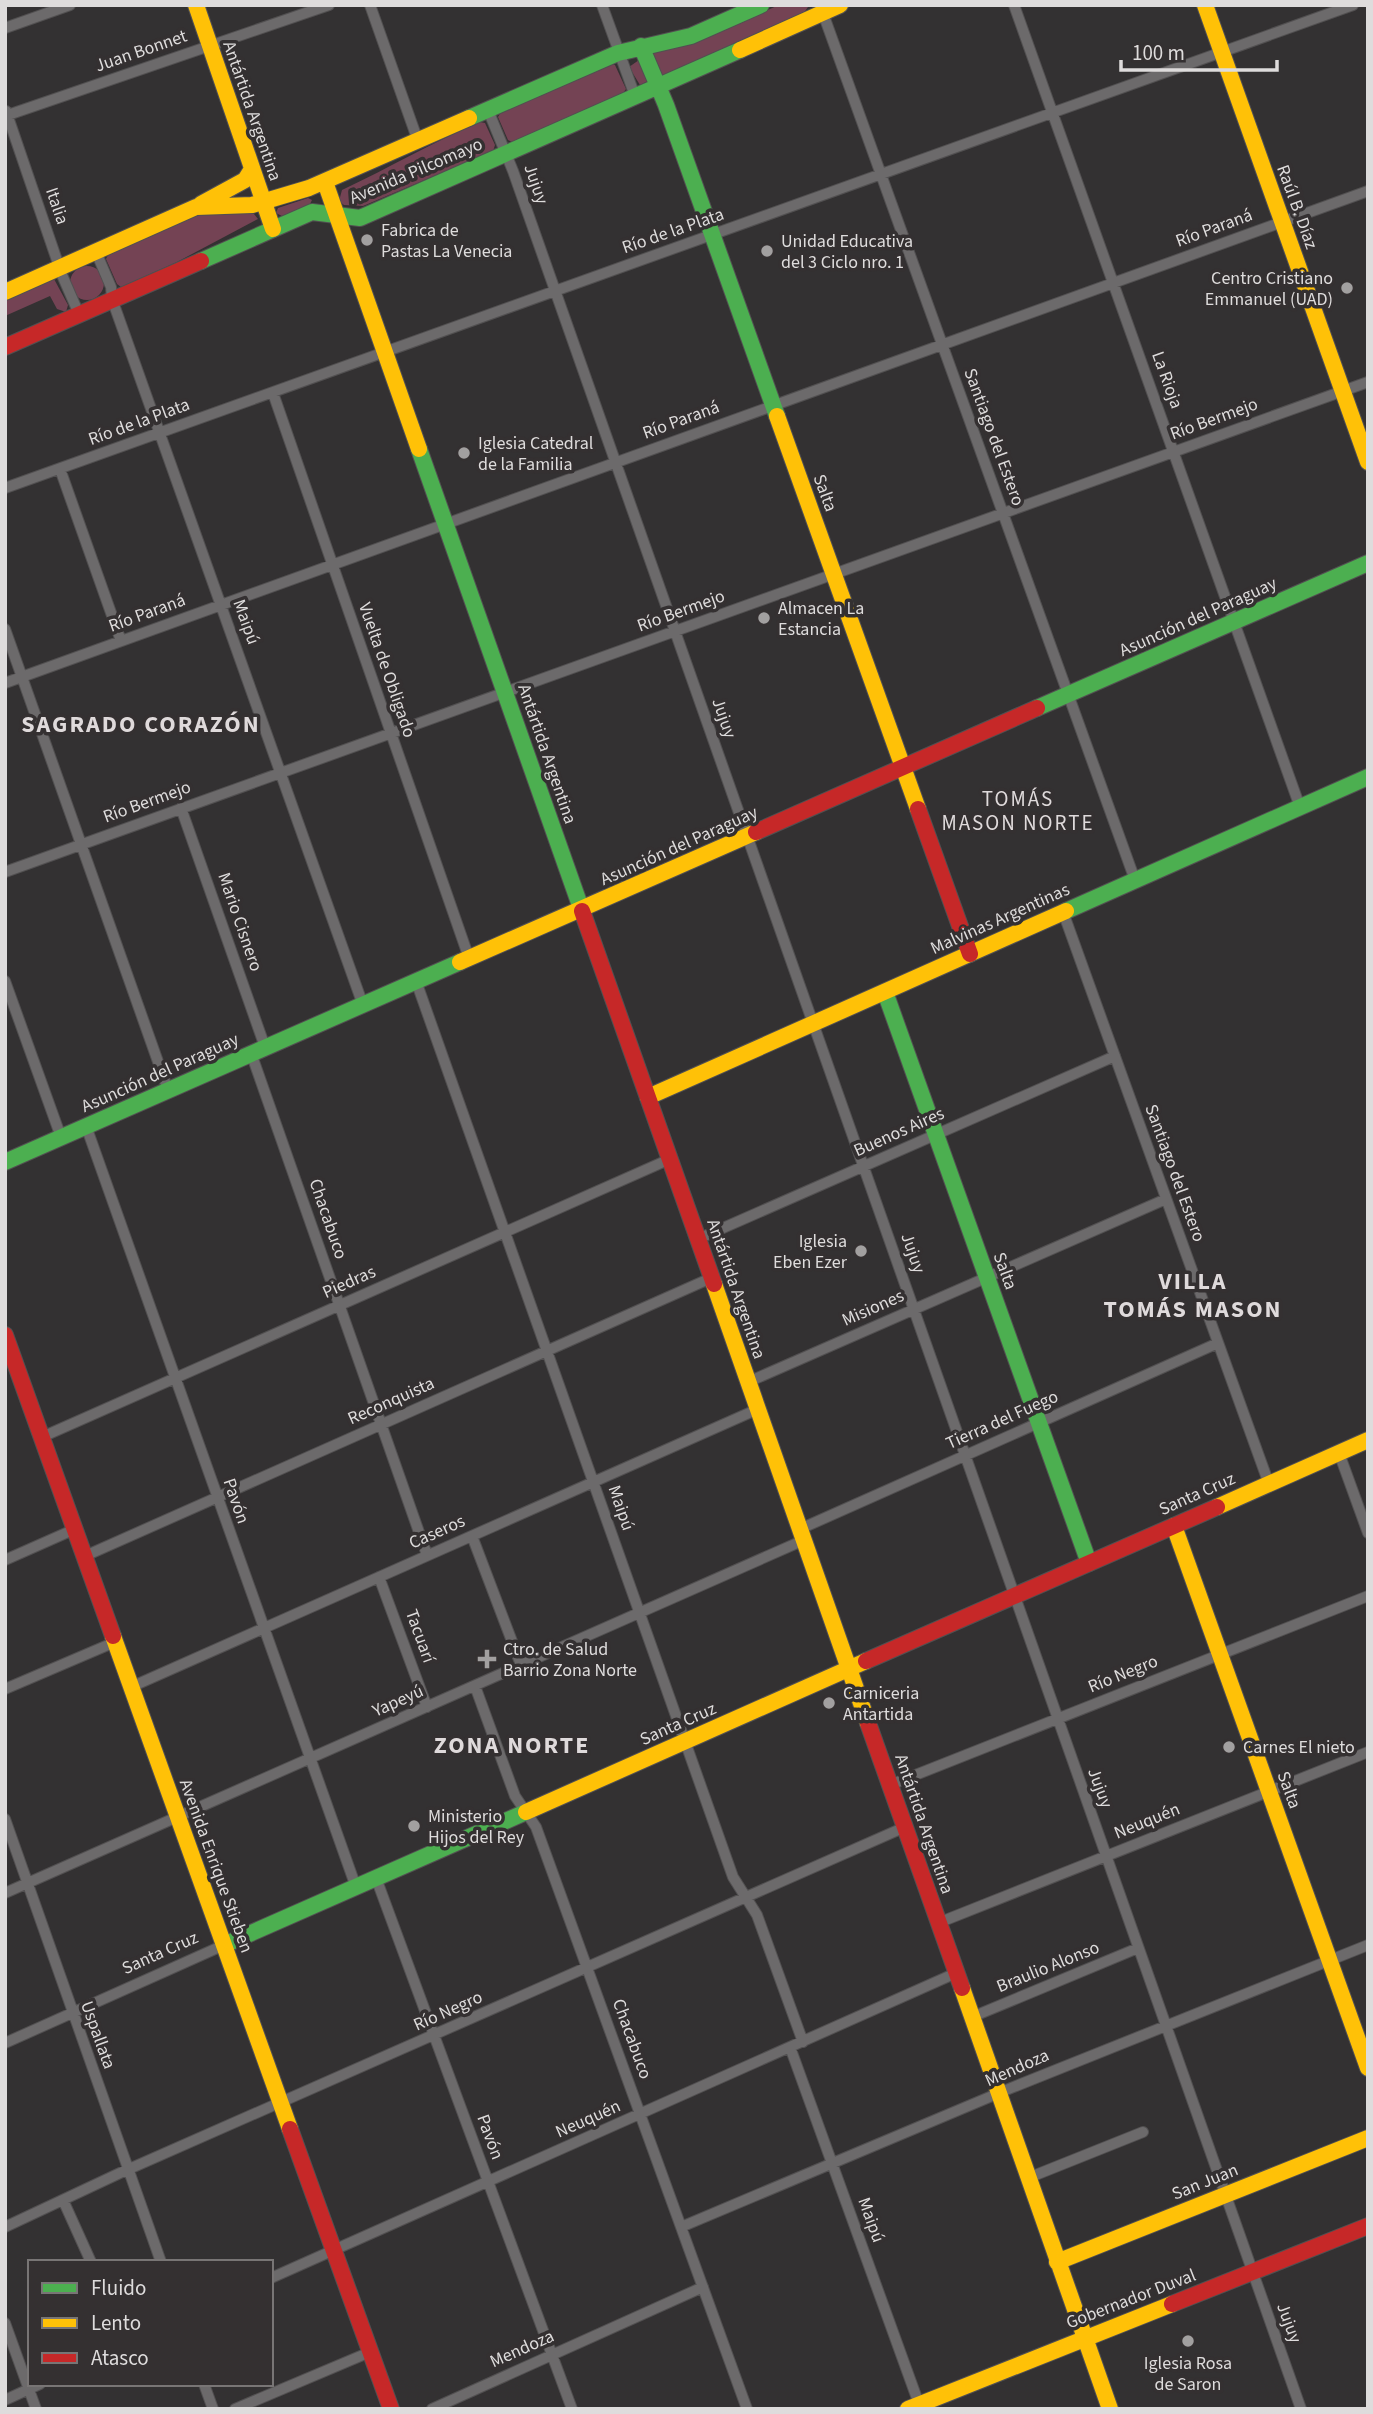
<svg xmlns="http://www.w3.org/2000/svg" width="1373" height="2414" font-family="'Source Sans 3',sans-serif">
  <rect width="100%" height="100%" fill="#333132"/>
  <!-- green -->
  <path fill="#744354" d="M779,5L808,7L803,14L662,76L652,58V52L695,42Z
    M639,60L648,81L640,85L629,67Z
    M611,64L615,65L626,89L623,93L512,142L508,140L498,117L501,112Z
    M480,122L485,123L495,145L493,151L363,206L344,205L339,201L342,190C389,168 433,142 480,122Z
    M308,198L312,200L310,204L282,216L276,213L278,208Z
    M217,211L254,214L258,219L177,262L121,287L117,284L106,259L108,255L195,216Z
    M70 283a17 17 0 1 1 34 0a17 17 0 1 1-34 0Z
    M54,279L68,305L66,312L57,309L50,296L5,316V300Z"/>
  <g fill="none" stroke-linecap="round" stroke-linejoin="round">
    <defs>
      <path id="street" d="M370,5L418,141
        M602,5L635,96
        M820,5L1135,880
        M1014,5L1300,807
        M5,28L70,5
        M488,110L513,171L1301,2409
        M6,111L62,275L79,314
        M5,116L329,5
        M96,252L111,287L112,299L363,1005
        M273,393L469,958
        M60,469L121,641
        M5,488L1353,5
        M5,629L168,1090
        M5,683L1368,191
        M181,808L265,1047
        M5,872L1368,382
        M1063,912L1269,1484
        M5,981L61,1137
        M416,981L733,1877L757,1915L803,2042
        M251,1053L427,1555
        M86,1126L356,1887
        M698,1239L1115,1056
        M748,1382L1166,1199
        M42,1437L670,1159
        M1339,1453L1368,1533
        M800,1529L1218,1343
        M472,1536L521,1665
        M85,1556L711,1278
        M5,1560L75,1529
        M379,1577L427,1707
        M475,1686L515,1796L536,1827L747,2409
        M131,1687L758,1409
        M5,1689L115,1642
        M890,1785L1368,1596
        M5,1819L161,2262
        M376,1878L572,2409
        M5,1893L804,1540
        M938,1923L1368,1752
        M972,2017L1138,1948
        M5,2043L224,1945
        M790,2047L919,2404
        M1028,2178L1143,2132
        M63,2200L91,2262
        M5,2227L120,2173L905,1827
        M681,2227L1011,2088L1368,1945
        M271,2278L956,1973
        M5,2323L36,2409
        M204,2384L213,2409
        M5,2400L40,2384
        M235,2409L370,2352
        M432,2409L703,2287"/>
      <path id="fast" d="M641,46L666,105L777,416
        M469,118L618,53L691,36L761,5
        M201,261L312,212L360,218L740,50
        M419,449L582,911
        M1037,708L1368,563
        M1066,911L1368,777
        M885,992L1089,1563
        M5,1162L460,962
        M224,1945L526,1812"/>
      <path id="slow" d="M196,5L273,229
        M1205,5L1368,462
        M740,50L840,5
        M325,182L419,449
        M201,204L245,180L252,169
        M5,292L196,207L252,205L309,188L469,118
        M777,416L918,809
        M460,962L756,832
        M648,1097L1066,911
        M714,1284L868,1723
        M1217,1507L1368,1440
        M1174,1526L1368,2068
        M113,1636L290,2129
        M526,1812L866,1661
        M962,1988L1110,2409
        M1057,2262L1368,2138
        M908,2409L1172,2304"/>
      <path id="jam" d="M5,347L201,261
        M918,809L970,954
        M756,832L1037,708
        M582,911L714,1284
        M5,1335L113,1636
        M866,1661L1217,1507
        M868,1723L962,1988
        M290,2129L391,2409
        M1172,2304L1368,2226"/>
    </defs>
    <!-- street casing -->
    <use href="#street" stroke="#525051" stroke-width="12"/>
    <!-- fast casing -->
    <use href="#fast" stroke="#525051" stroke-width="18"/>
    <!-- slow casing -->
    <use href="#slow" stroke="#525051" stroke-width="18"/>
    <!-- jam casing -->
    <use href="#jam" stroke="#525051" stroke-width="18"/>
    <!-- street -->
    <use href="#street" stroke="#6c6a6b" stroke-width="10"/>
    <!-- fast -->
    <use href="#fast" stroke="#4caf50" stroke-width="16"/>
    <!-- slow -->
    <use href="#slow" stroke="#ffc107" stroke-width="16"/>
    <!-- jam -->
    <use href="#jam" stroke="#c62828" stroke-width="16"/>
  </g>
  <!-- markers -->
  <g fill="#a2a0a0" stroke="#343031" stroke-width="2.5">
    <circle cx="367" cy="240" r="7"/>
    <circle cx="767" cy="251" r="7"/>
    <circle cx="1347" cy="288" r="7"/>
    <circle cx="464" cy="453" r="7"/>
    <circle cx="764" cy="618" r="7"/>
    <circle cx="861" cy="1251" r="7"/>
    <path d="M483.5 1648.5h7v7h7v7h-7v7h-7v-7h-7v-7h7z"/>
    <circle cx="829" cy="1703" r="7"/>
    <circle cx="1229" cy="1747" r="7"/>
    <circle cx="414" cy="1826" r="7"/>
    <circle cx="1188" cy="2341" r="7"/>
  </g>
  <g text-anchor="middle" dominant-baseline="central" stroke-width="7" stroke-linejoin="round" paint-order="stroke">
    <!-- street labels -->
    <g font-size="18" fill="#dedcdc" stroke="#343031">
      <text transform="translate(141 51) rotate(-19)">Juan Bonnet</text>
      <text transform="translate(252 111) rotate(71)">Antártida Argentina</text>
      <text transform="translate(416 171) rotate(-23)">Avenida Pilcomayo</text>
      <text transform="translate(536 184) rotate(71)">Jujuy</text>
      <text transform="translate(57 206) rotate(71)">Italia</text>
      <text transform="translate(1297 207) rotate(70)">Raúl B. Díaz</text>
      <text transform="translate(1214 228) rotate(-20)">Río Paraná</text>
      <text transform="translate(673 231) rotate(-19)">Río de la Plata</text>
      <text transform="translate(1167 380) rotate(70)">La Rioja</text>
      <text transform="translate(1214 419) rotate(-20)">Río Bermejo</text>
      <text transform="translate(681 420) rotate(-20)">Río Paraná</text>
      <text transform="translate(139 422) rotate(-20)">Río de la Plata</text>
      <text transform="translate(994 437) rotate(70)">Santiago del Estero</text>
      <text transform="translate(825 493) rotate(70)">Salta</text>
      <text transform="translate(681 611) rotate(-20)">Río Bermejo</text>
      <text transform="translate(147 613) rotate(-20)">Río Paraná</text>
      <text transform="translate(1198 617) rotate(-24)">Asunción del Paraguay</text>
      <text transform="translate(246 622) rotate(70)">Maipú</text>
      <text transform="translate(387 670) rotate(71)">Vuelta de Obligado</text>
      <text transform="translate(724 718) rotate(71)">Jujuy</text>
      <text transform="translate(547 754) rotate(71)">Antártida Argentina</text>
      <text transform="translate(147 802) rotate(-20)">Río Bermejo</text>
      <text transform="translate(679 846) rotate(-24)">Asunción del Paraguay</text>
      <text transform="translate(1000 919) rotate(-24)">Malvinas Argentinas</text>
      <text transform="translate(240 922) rotate(71)">Mario Cisnero</text>
      <text transform="translate(160 1073) rotate(-24)">Asunción del Paraguay</text>
      <text transform="translate(899 1132) rotate(-24)">Buenos Aires</text>
      <text transform="translate(1175 1173) rotate(70)">Santiago del Estero</text>
      <text transform="translate(328 1219) rotate(71)">Chacabuco</text>
      <text transform="translate(913 1253) rotate(71)">Jujuy</text>
      <text transform="translate(1005 1271) rotate(70)">Salta</text>
      <text transform="translate(349 1282) rotate(-24)">Piedras</text>
      <text transform="translate(736 1289) rotate(71)">Antártida Argentina</text>
      <text transform="translate(873 1308) rotate(-24)">Misiones</text>
      <text transform="translate(391 1401) rotate(-24)">Reconquista</text>
      <text transform="translate(1002 1420) rotate(-24)">Tierra del Fuego</text>
      <text transform="translate(1197 1494) rotate(-24)">Santa Cruz</text>
      <text transform="translate(236 1501) rotate(71)">Pavón</text>
      <text transform="translate(621 1508) rotate(71)">Maipú</text>
      <text transform="translate(437 1532) rotate(-24)">Caseros</text>
      <text transform="translate(420 1636) rotate(70)">Tacuarí</text>
      <text transform="translate(1123 1674) rotate(-22)">Río Negro</text>
      <text transform="translate(398 1701) rotate(-24)">Yapeyú</text>
      <text transform="translate(678 1724) rotate(-24)">Santa Cruz</text>
      <text transform="translate(1100 1788) rotate(70)">Jujuy</text>
      <text transform="translate(1289 1790) rotate(70)">Salta</text>
      <text transform="translate(1147 1821) rotate(-22)">Neuquén</text>
      <text transform="translate(924 1824) rotate(71)">Antártida Argentina</text>
      <text transform="translate(216 1866) rotate(70)">Avenida Enrique Stieben</text>
      <text transform="translate(160 1953) rotate(-24)">Santa Cruz</text>
      <text transform="translate(1048 1967) rotate(-22)">Braulio Alonso</text>
      <text transform="translate(448 2011) rotate(-24)">Río Negro</text>
      <text transform="translate(98 2035) rotate(70)">Uspallata</text>
      <text transform="translate(632 2039) rotate(70)">Chacabuco</text>
      <text transform="translate(1017 2068) rotate(-24)">Mendoza</text>
      <text transform="translate(588 2119) rotate(-24)">Neuquén</text>
      <text transform="translate(490 2137) rotate(70)">Pavón</text>
      <text transform="translate(1205 2182) rotate(-22)">San Juan</text>
      <text transform="translate(871 2220) rotate(70)">Maipú</text>
      <text transform="translate(1131 2299) rotate(-21)">Gobernador Duval</text>
      <text transform="translate(1289 2323) rotate(70)">Jujuy</text>
      <text transform="translate(522 2349) rotate(-24)">Mendoza</text>
    </g>
    <!-- poi labels -->
    <g font-size="18" fill="#dedcdc" stroke="#343031" text-anchor="start">
      <text x="381" y="230">Fabrica de<tspan x="381" dy="21">Pastas La Venecia</tspan></text>
      <text x="781" y="241">Unidad Educativa<tspan x="781" dy="21">del 3 Ciclo nro. 1</tspan></text>
      <text x="1333" y="278" text-anchor="end">Centro Cristiano<tspan x="1333" dy="21">Emmanuel (UAD)</tspan></text>
      <text x="478" y="443">Iglesia Catedral<tspan x="478" dy="21">de la Familia</tspan></text>
      <text x="778" y="608">Almacen La<tspan x="778" dy="21">Estancia</tspan></text>
      <text x="847" y="1241" text-anchor="end">Iglesia<tspan x="847" dy="21">Eben Ezer</tspan></text>
      <text x="503" y="1649">Ctro. de Salud<tspan x="503" dy="21">Barrio Zona Norte</tspan></text>
      <text x="843" y="1693">Carniceria<tspan x="843" dy="21">Antartida</tspan></text>
      <text x="1243" y="1747">Carnes El nieto</text>
      <text x="428" y="1816">Ministerio<tspan x="428" dy="21">Hijos del Rey</tspan></text>
      <text x="1188" y="2363" text-anchor="middle">Iglesia Rosa<tspan x="1188" dy="21">de Saron</tspan></text>
    </g>
    <!-- quarter labels -->
    <g font-size="21" letter-spacing="2" fill="#dfdadb" stroke="#343031">
      <text x="1018" y="799">TOMÁS<tspan x="1018" dy="24">MASON NORTE</tspan></text>
    </g>
    <!-- district labels -->
    <g font-size="24" font-weight="bold" letter-spacing="2" fill="#dfdadb" stroke="#343031">
      <text x="141" y="724">SAGRADO CORAZÓN</text>
      <text x="1193" y="1281">VILLA<tspan x="1193" dy="28">TOMÁS MASON</tspan></text>
      <text x="512" y="1745">ZONA NORTE</text>
    </g>
  </g>
  <!-- border -->
  <rect width="1373" height="2414" fill="none" stroke="#dedcdc" stroke-width="14"/>
  <!-- legend -->
  <rect x="28" y="2260" width="245" height="126" fill="#343031" stroke="#787575" stroke-width="2"/>
  <rect x="42" y="2283" width="35" height="10" fill="#4caf50" stroke="#787575" stroke-width="2"/>
  <text x="91" y="2295" font-size="21" fill="#dedcdc">Fluido</text>
  <rect x="42" y="2318" width="35" height="10" fill="#ffc107" stroke="#787575" stroke-width="2"/>
  <text x="91" y="2330" font-size="21" fill="#dedcdc">Lento</text>
  <rect x="42" y="2353" width="35" height="10" fill="#c62828" stroke="#787575" stroke-width="2"/>
  <text x="91" y="2365" font-size="21" fill="#dedcdc">Atasco</text>
  <!-- scale -->
  <path d="M1121 60v10h156v-10" fill="none" stroke="#dedcdc" stroke-width="3.5"/>
  <text x="1132" y="60" font-size="21" fill="#dedcdc" stroke="#343031" stroke-width="5" paint-order="stroke">100 m</text>
</svg>
